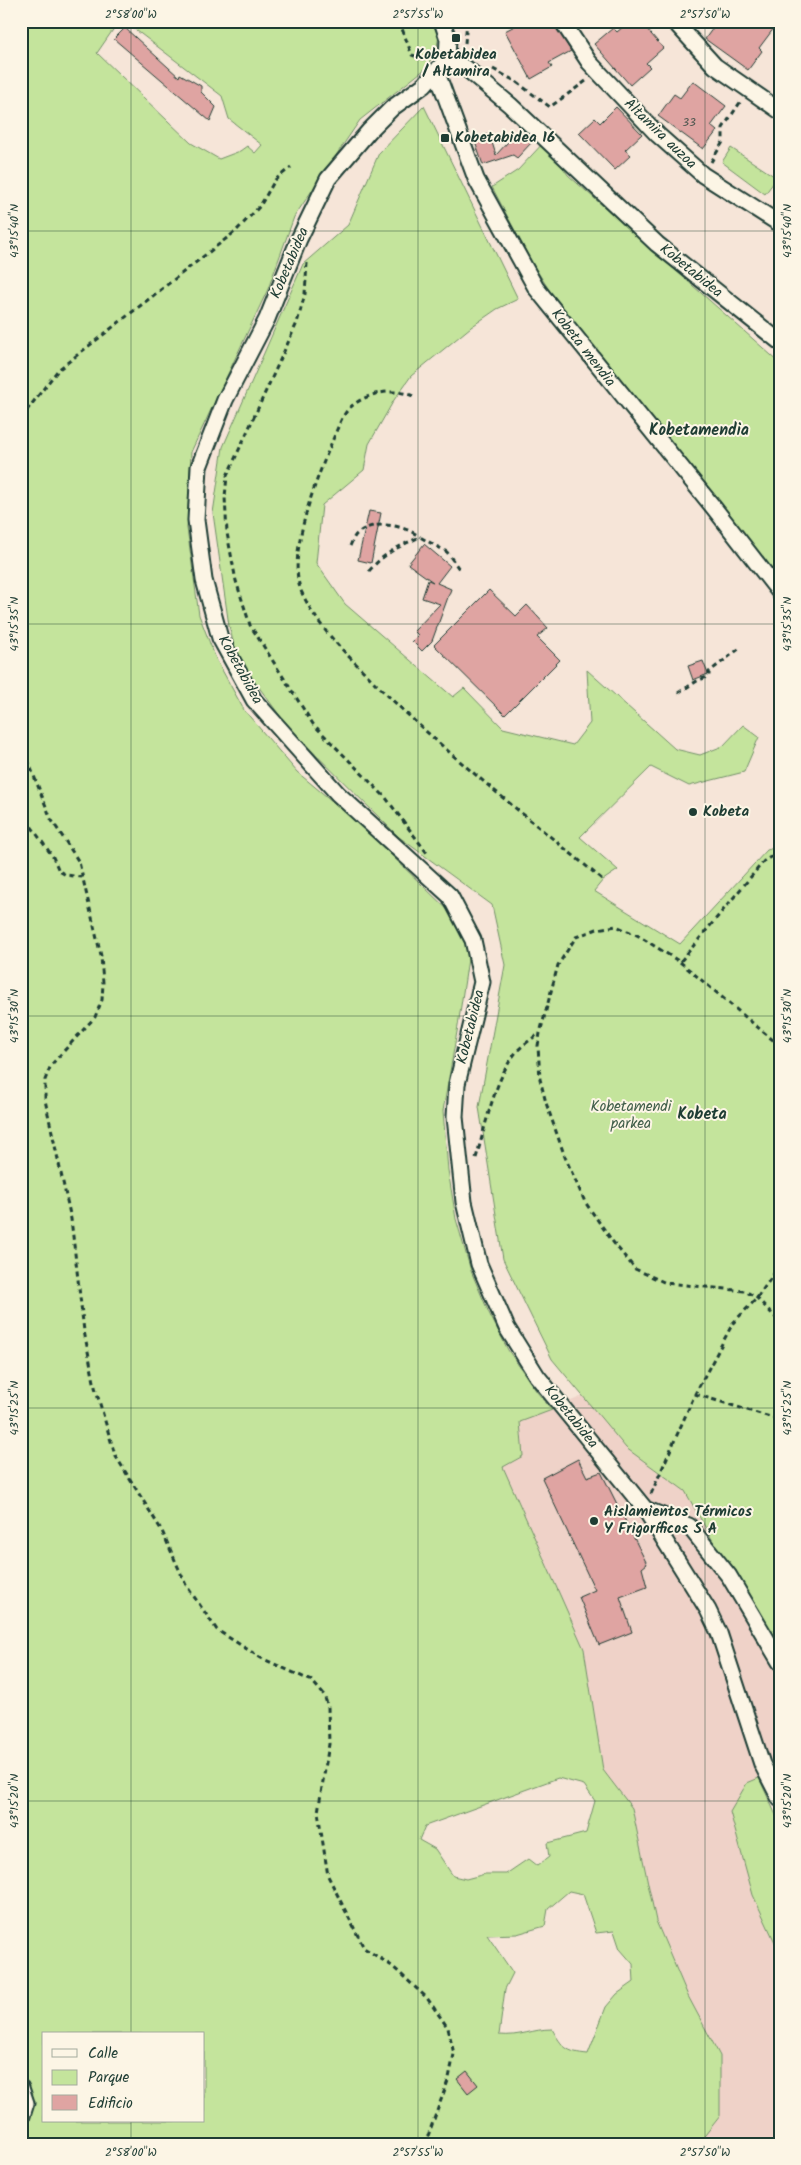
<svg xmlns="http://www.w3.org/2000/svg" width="801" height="2165" font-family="Kalam,sans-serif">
  <rect width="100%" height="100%" fill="#f6e5d8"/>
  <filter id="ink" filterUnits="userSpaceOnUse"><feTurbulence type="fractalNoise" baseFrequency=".02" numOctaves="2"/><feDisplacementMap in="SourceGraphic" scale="10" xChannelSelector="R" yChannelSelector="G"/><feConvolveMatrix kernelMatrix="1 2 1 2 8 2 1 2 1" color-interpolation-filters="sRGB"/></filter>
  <g filter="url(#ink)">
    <!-- built -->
    <path fill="#efd2c8" d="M583,1396L626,1448L685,1491L780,1661V1770L747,1783L753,1895L780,1953V2144H698L720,2116V2056L688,1996L656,1921L632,1808L603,1770L584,1649L503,1467L523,1456L520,1422Z"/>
    <!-- green -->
    <path fill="#c4e49c" stroke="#729068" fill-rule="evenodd" d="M21,21H119L97,53L191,143L219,159L240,151L247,146L255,153L262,145L229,119L222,96L124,21H431L439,36L436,51L425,69L360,120L294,217L268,289L191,452L187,528L199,615L216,659L244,710L297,772L356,821L453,915L469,952L458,1026L443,1111L448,1170L456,1219L471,1271L489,1313L508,1350L537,1392L552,1410L520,1422L523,1456L503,1467L584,1649L603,1770L632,1808L656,1921L688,1996L720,2056V2116L698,2144H21ZM558,1778L584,1785L595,1801L586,1833L547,1843L549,1857L537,1866L528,1859L506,1874H485L466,1879L453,1876L435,1849L419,1840L425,1826ZM569,1891L583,1894L596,1933L614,1931L620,1949L633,1964L634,1982L617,1994L606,2007L588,2054C566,2052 563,2048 552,2029C532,2029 521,2037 499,2035L505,1989L513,1973L487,1935L517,1934L545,1926L548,1909ZM44,2034H204V2121H44Z
      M424,106L518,299L497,309L471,327L411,376L394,400L369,444L364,470L322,505L316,563L345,604L453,697L464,688L503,728L573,745L590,723L587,670L675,749L700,755L723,746L743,725L759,737L744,772L689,786L651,767L580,837L618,870L603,880L594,891L680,944L767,850L780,846V1661L685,1491L626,1448L552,1359L503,1259L479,1107L505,965L492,905L399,837L289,728L238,659L229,626L213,513L223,447L303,264L348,225L379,153Z
      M545,141L568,175L780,363V580L560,307L532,263L492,187L518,170Z
      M731,148L777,178L765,194L722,162Z
      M759,1778L780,1824V1953L753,1895L730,1812L747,1783Z"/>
    <!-- building -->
    <path fill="#dfa4a2" stroke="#1f3d34" d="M524,21H528L531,26L540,21H553L571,51L549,63L552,67L531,79L505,31Z
      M630,21H640L663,48L646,63L650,67L630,85L594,44L613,28L617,32Z
      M718,21H765L774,28L759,48L762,51L748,70L705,39Z
      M125,28L179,77L180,74L201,86V92L216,107L210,121L114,39Z
      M693,81L726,106L711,126L717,131L703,149L658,116L674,94L680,98Z
      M616,107L642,134L625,150L631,155L615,170L579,133L595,118L600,123Z
      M519,130L532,142L517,158L513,155L483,165L474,139L489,133L496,155Z
      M369,511L381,513L371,563L358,560Z
      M424,544L450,566L437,583L451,589L432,641L422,651L412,641L418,635L414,631L440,604L422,598L428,580L433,582L408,564Z
      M489,590L516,616L527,605L548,628L537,637L560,660L505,715L434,645Z
      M703,661L708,674L693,680L688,666Z
      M578,1459L587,1477L601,1472L647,1564L642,1568L647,1587L620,1597L632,1632L599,1645L579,1597L595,1590L542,1478Z
      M467,2071L478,2085L468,2093L457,2079Z"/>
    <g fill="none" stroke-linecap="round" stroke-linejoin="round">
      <defs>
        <path id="street" d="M442,21L448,39L447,59
          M562,21L589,62L658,135L703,175L780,224
          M674,21L715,66L780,111
          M447,59L424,85L392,108L369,131L328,179L299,239L267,319L225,400L199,467L196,520L204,580L220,638L254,700L338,794L450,896L473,940L482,982L457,1084L455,1117L464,1202L479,1264L507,1328L537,1376L645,1509L708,1610L719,1633L762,1764L780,1799
          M447,59L467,69L510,105L657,244L780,342
          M437,73L476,179L536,288L714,508L780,593
          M645,1509L689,1526L729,1576L780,1662
          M21,2088L26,2103L21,2119"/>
      </defs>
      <!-- street casing -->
      <use href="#street" stroke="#1f3d34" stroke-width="19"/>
      <!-- path -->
      <path stroke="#1f3d34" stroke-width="3" stroke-dasharray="5 4" stroke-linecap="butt" d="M399,21L412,55L424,59L423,61
        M465,43L467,21
        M493,69L515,81L550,107L586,81
        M711,162L723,142V128L741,101
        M307,263L305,294L297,323L227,476L225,497L227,533L236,581L250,625L313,724L386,798L427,853
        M413,396C394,388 370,392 353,405C341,414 337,431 331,444C317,478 285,557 302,593C320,631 346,653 375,683C446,754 526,816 603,880
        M21,418L58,370L236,231L260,206L275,180L291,167
        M350,546C352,542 354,535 358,533C375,519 404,525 420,537
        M369,571C383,554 399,546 420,537L447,552L459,569
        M678,693L697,681L709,676V672L740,648
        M21,743L51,819L79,862L101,956L103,983L102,1000L95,1017L51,1065L45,1080V1100L71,1219L84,1331L95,1387L115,1455L162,1531L186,1585L217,1630L261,1658L312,1681L324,1695L328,1707L329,1744L318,1812L328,1876L364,1948L392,1966L427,1998L448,2028L454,2054L449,2078L425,2144
        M21,812L53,857L59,871L66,875L82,877
        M780,851L764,861L680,962L637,935L616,926L597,929L576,937L558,965L540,1033L538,1046L540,1079L546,1103L565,1157L585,1202L613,1242L635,1269L666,1283L745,1291L757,1298L780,1322
        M680,962L780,1046
        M476,1158C486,1125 495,1076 518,1050C524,1044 532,1039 539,1033
        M695,1394L780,1420
        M651,1494L695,1394L733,1323L757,1298L780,1265"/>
      <!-- street -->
      <use href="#street" stroke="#fcf5e5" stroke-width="15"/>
    </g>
  </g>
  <!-- ticks -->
  <path fill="none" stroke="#1f3d34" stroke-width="1" stroke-opacity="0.45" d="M131,21V2034M418,21V2144M705,21V2144M21,231H780M21,624H780M21,1016H780M21,1408H780M21,1801H780M131,2121V2144"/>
  <!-- markers -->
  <g fill="#1f3d34" stroke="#fcf5e5" stroke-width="2">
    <rect x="451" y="33" width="10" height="10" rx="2.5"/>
    <rect x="440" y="133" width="10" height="10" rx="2.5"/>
    <circle cx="693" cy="812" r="5"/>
    <circle cx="594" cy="1521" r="5"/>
  </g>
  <g text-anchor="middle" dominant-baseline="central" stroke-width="4" stroke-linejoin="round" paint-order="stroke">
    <!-- number labels -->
    <g font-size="12" fill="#4f5750">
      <text x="689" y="122">33</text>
    </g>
    <!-- poi labels -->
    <g font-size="15" font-weight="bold" fill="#1f3d34" stroke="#fcf5e5" text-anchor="start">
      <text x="456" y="55" text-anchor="middle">Kobetabidea<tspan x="456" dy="17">/ Altamira</tspan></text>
      <text x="455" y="138">Kobetabidea 16</text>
      <text x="703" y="812">Kobeta</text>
      <text x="604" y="1512">Aislamientos Térmicos<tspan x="604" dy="17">Y Frigoríficos S A</tspan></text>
    </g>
    <!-- street labels -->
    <g font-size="15" fill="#1f3d34" stroke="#fcf5e5">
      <text transform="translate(660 134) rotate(44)">Altamira auzoa</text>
      <text transform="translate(290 263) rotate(-67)">Kobetabidea</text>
      <text transform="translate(691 271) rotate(39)">Kobetabidea</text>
      <text transform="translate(583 348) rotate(52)">Kobeta mendia</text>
      <text transform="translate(240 670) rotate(61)">Kobetabidea</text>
      <text transform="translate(471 1027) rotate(-76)">Kobetabidea</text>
      <text transform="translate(571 1417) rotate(51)">Kobetabidea</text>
    </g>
    <!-- park labels -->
    <g font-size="15" fill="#405e49" stroke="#fcf5e5">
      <text x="631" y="1107">Kobetamendi<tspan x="631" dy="17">parkea</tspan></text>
    </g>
    <!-- neighbourhood labels -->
    <g font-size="16" font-weight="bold" fill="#1f3d34" stroke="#fcf5e5">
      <text x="699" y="430">Kobetamendia</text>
      <text x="702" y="1114">Kobeta</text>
    </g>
  </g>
  <!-- margin -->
  <rect width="801" height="2165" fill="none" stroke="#fcf5e5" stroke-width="55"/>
  <!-- legend -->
  <rect x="42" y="2032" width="162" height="90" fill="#fcf5e5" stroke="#a4ab9e"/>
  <rect x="52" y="2049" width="25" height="8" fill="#fcf5e5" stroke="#a4ab9e"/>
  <text x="88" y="2058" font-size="15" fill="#1f3d34">Calle</text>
  <rect x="52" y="2070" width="25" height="15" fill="#c4e49c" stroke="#a4ab9e"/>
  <text x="88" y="2082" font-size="15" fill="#1f3d34">Parque</text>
  <rect x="52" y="2095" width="25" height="15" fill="#dfa4a2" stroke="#a4ab9e"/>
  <text x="88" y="2108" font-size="15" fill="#1f3d34">Edificio</text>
  <rect x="28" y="28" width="746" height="2110" fill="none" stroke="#1f3d34" stroke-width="2"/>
  <g font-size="12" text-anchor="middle" fill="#1f3d34">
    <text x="131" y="18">2°58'00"W</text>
    <text x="418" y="18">2°57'55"W</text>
    <text x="705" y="18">2°57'50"W</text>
    <text transform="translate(14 231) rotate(-90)" y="4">43°15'40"N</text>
    <text transform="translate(787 231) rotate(-90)" y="4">43°15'40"N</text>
    <text transform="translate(14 624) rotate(-90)" y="4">43°15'35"N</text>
    <text transform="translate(787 624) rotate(-90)" y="4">43°15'35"N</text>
    <text transform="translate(14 1016) rotate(-90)" y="4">43°15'30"N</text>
    <text transform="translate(787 1016) rotate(-90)" y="4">43°15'30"N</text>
    <text transform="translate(14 1408) rotate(-90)" y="4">43°15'25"N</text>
    <text transform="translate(787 1408) rotate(-90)" y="4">43°15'25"N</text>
    <text transform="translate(14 1801) rotate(-90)" y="4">43°15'20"N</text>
    <text transform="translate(787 1801) rotate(-90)" y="4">43°15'20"N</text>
    <text x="131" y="2156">2°58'00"W</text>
    <text x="418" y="2156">2°57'55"W</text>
    <text x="705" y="2156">2°57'50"W</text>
  </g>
</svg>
